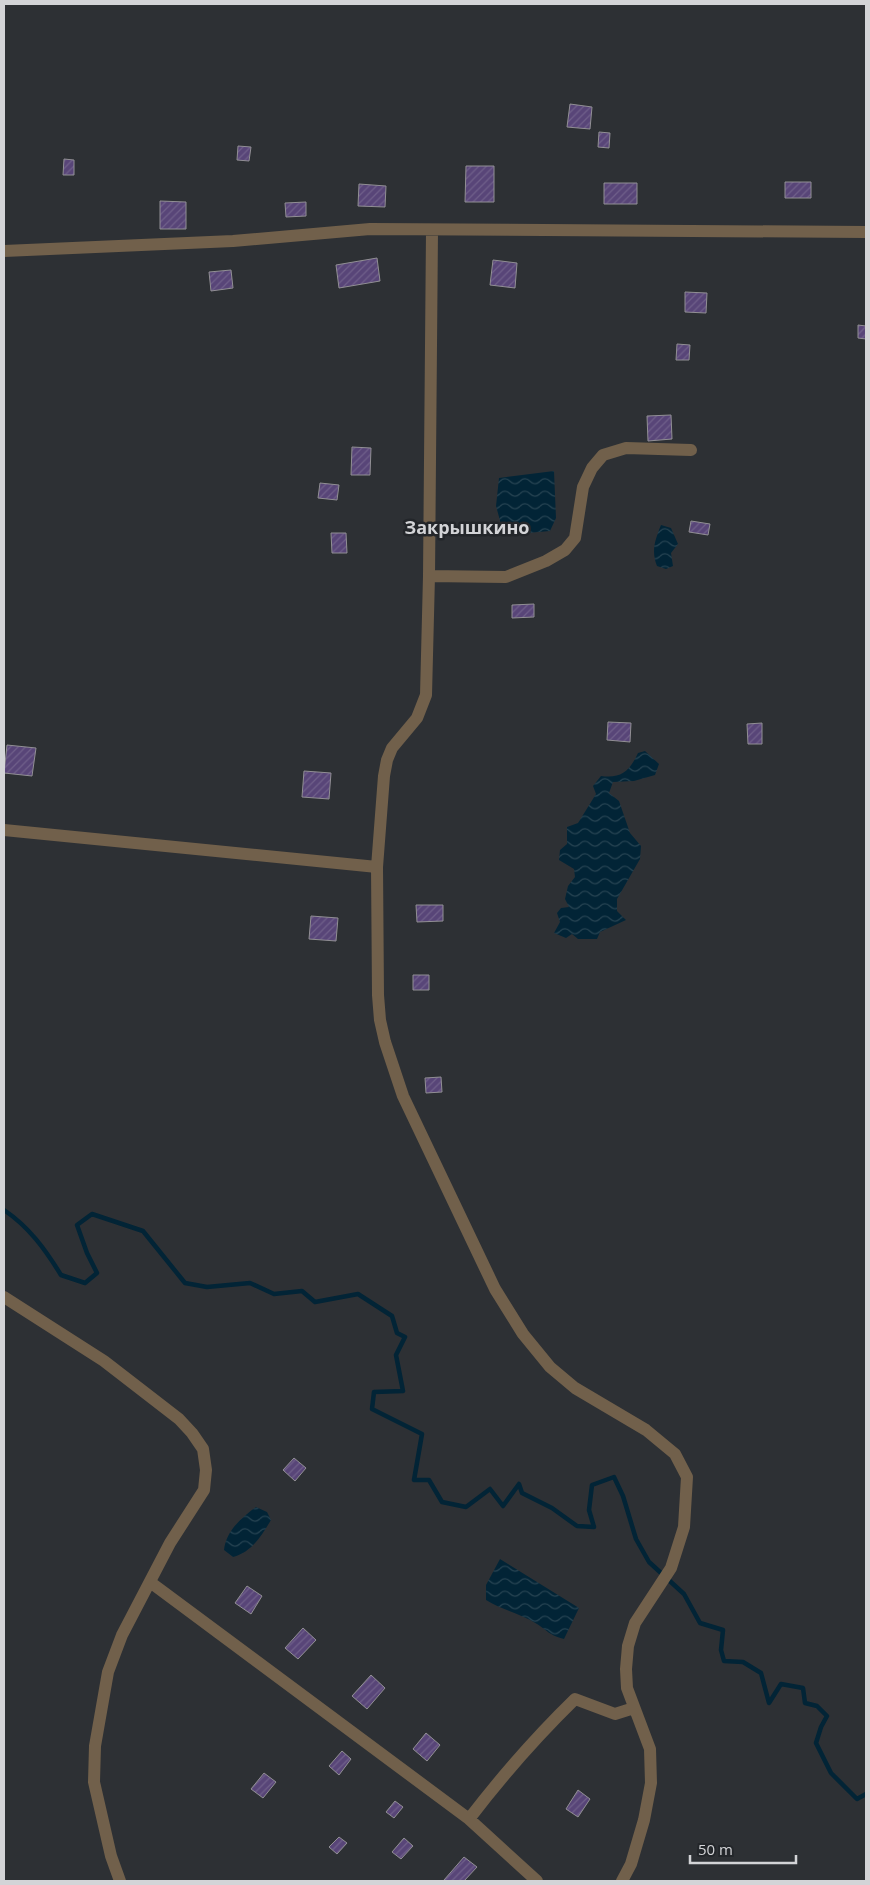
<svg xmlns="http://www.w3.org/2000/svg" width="870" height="1885" font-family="'Open Sans',sans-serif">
  <defs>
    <pattern id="water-waves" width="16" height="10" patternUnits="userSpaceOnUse" patternTransform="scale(1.25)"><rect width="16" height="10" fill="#022436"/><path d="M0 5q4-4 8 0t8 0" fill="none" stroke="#264352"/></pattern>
    <pattern id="building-hatch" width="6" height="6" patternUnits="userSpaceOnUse" patternTransform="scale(1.25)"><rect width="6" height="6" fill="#584578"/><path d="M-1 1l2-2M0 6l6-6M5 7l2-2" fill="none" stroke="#6f5f8a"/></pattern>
  </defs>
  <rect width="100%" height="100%" fill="#2d3034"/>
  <!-- water -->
  <path fill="url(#water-waves)" d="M554,471L556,518L550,531L504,535L496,506L499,478Z
    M661,525L671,528L678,544L671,553L673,566L666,569L657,566C651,551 655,540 661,525Z
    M645,751L659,764L655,775L634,781L613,782L609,793L619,801L630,833L641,846L640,859L617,899V911L626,920L600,932L597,939H578L572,934L566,938L554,933L560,922L557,913L561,908L569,907L565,899L568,886L575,877L574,869L559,860L560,850L567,844V827L578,823L596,794L593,786L601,776C622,779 630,770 638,753Z
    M256,1507L267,1512L271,1520C262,1535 252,1552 233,1557L224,1550C226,1531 241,1518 256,1507Z
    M500,1559L579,1608L564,1639C549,1635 548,1631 537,1624C522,1614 502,1610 486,1600V1585Z"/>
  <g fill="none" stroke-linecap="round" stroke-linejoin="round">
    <!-- stream -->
    <path stroke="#022436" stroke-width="4.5" d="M4,1210C29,1227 45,1249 61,1275L85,1283L97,1273L87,1253L77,1225L92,1214L143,1231L185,1283L207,1287L250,1283L274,1294L302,1291L315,1302L358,1294L392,1316L397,1333L405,1337L396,1355L403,1391L374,1392L372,1409L422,1434L414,1480H429L442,1502L466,1507L490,1489L503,1506L519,1484L522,1493L552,1508L577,1526L594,1527L589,1510L592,1485L614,1477L623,1496L636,1539L649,1562L684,1594L700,1623L723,1630L721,1650L724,1661L743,1662L761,1673L769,1703L781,1684L803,1688L805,1703L817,1706L827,1716L821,1727L816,1743L831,1773L857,1799L866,1794"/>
  </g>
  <!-- building -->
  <path fill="url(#building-hatch)" stroke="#918f94" d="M570,104L592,107L590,129L567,127Z
    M599,132L610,133L609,148L598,147Z
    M238,146L251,147L249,161L237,160Z
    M64,159L74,160V175H63Z
    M466,166H494V202H465Z
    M785,182H811V198H785Z
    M604,183H637V204H604Z
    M359,184L386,186L385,207L358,206Z
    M160,201L186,202V229H160Z
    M306,202V216L286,217L285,203Z
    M377,258L380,281L339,288L336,265Z
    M493,260L517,263L515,288L490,285Z
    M231,270L233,288L211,291L209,272Z
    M685,292L707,293L706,313L685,312Z
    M858,325L866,326V339L858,338Z
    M677,344L690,345L689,360H676Z
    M671,415L672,439L648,441L647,416Z
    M352,447L371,448L370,475H351Z
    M320,483L339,485L337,500L318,498Z
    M691,521L710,524L708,535L689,532Z
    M331,533H346L347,553H332Z
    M534,604V617L512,618V605Z
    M608,722L631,723L630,742L607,740Z
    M762,723V744H748L747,724Z
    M7,745L36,748L32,776L4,773Z
    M304,771L331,773L329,799L302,797Z
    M416,905H443V921L417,922Z
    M311,916L338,918L336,941L309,939Z
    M413,975H429V990H413Z
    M441,1077L442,1092L426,1093L425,1078Z
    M294,1458L306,1468L295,1481L283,1470Z
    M247,1586L262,1596L251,1614L235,1603Z
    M303,1628L316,1640L298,1659L285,1648Z
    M371,1675L385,1688L367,1709L352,1696Z
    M426,1733L440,1745L427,1761L413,1749Z
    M342,1751L351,1759L339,1775L329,1766Z
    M264,1773L276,1782L263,1798L251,1789Z
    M578,1790L590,1799L578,1817L566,1809Z
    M395,1801L403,1807L394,1818L386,1812Z
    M339,1837L347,1843L337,1854L329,1847Z
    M404,1838L413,1846L401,1859L392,1852Z
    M464,1857L477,1867L464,1881H446L444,1880Z"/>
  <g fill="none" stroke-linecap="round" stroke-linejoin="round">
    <!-- minor -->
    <path stroke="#71604b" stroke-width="12" d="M432,231L429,576L426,695L417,718L392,748L387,760L384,776L377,867L378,995L380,1020L385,1042L403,1096L495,1289L523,1334L550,1367L575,1388L646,1430L675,1454L687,1477L684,1527L671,1568L635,1623L628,1646L626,1669L627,1688L650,1749L651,1783L644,1820L631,1864L622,1881
      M4,251L233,241L370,229L866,232
      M429,576L506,577L546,561L565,550L575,538L583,487L592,468L603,455L626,448L691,450
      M4,830L377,867
      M4,1297L104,1361L179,1419L192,1433L203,1449L206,1470L204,1490L170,1543L122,1635L108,1672L95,1746L94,1782L111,1856L120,1881
      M150,1582L469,1819L537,1881
      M469,1819C502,1776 536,1737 575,1699L615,1714L634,1708"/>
  </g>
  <g text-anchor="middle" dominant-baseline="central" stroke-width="5" stroke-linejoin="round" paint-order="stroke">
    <!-- neighbourhood labels -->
    <g font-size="18" font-weight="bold" fill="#d3d4d7" stroke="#23262a">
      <text x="467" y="527">Закрышкино</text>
    </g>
  </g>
  <!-- border -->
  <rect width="870" height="1885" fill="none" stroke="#d3d4d7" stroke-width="10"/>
  <!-- scale -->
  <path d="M690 1855v8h106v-8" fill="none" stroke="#d3d4d7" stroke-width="2.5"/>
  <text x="698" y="1855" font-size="15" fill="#d3d4d7" stroke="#23262a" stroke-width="4" paint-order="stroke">50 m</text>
</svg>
